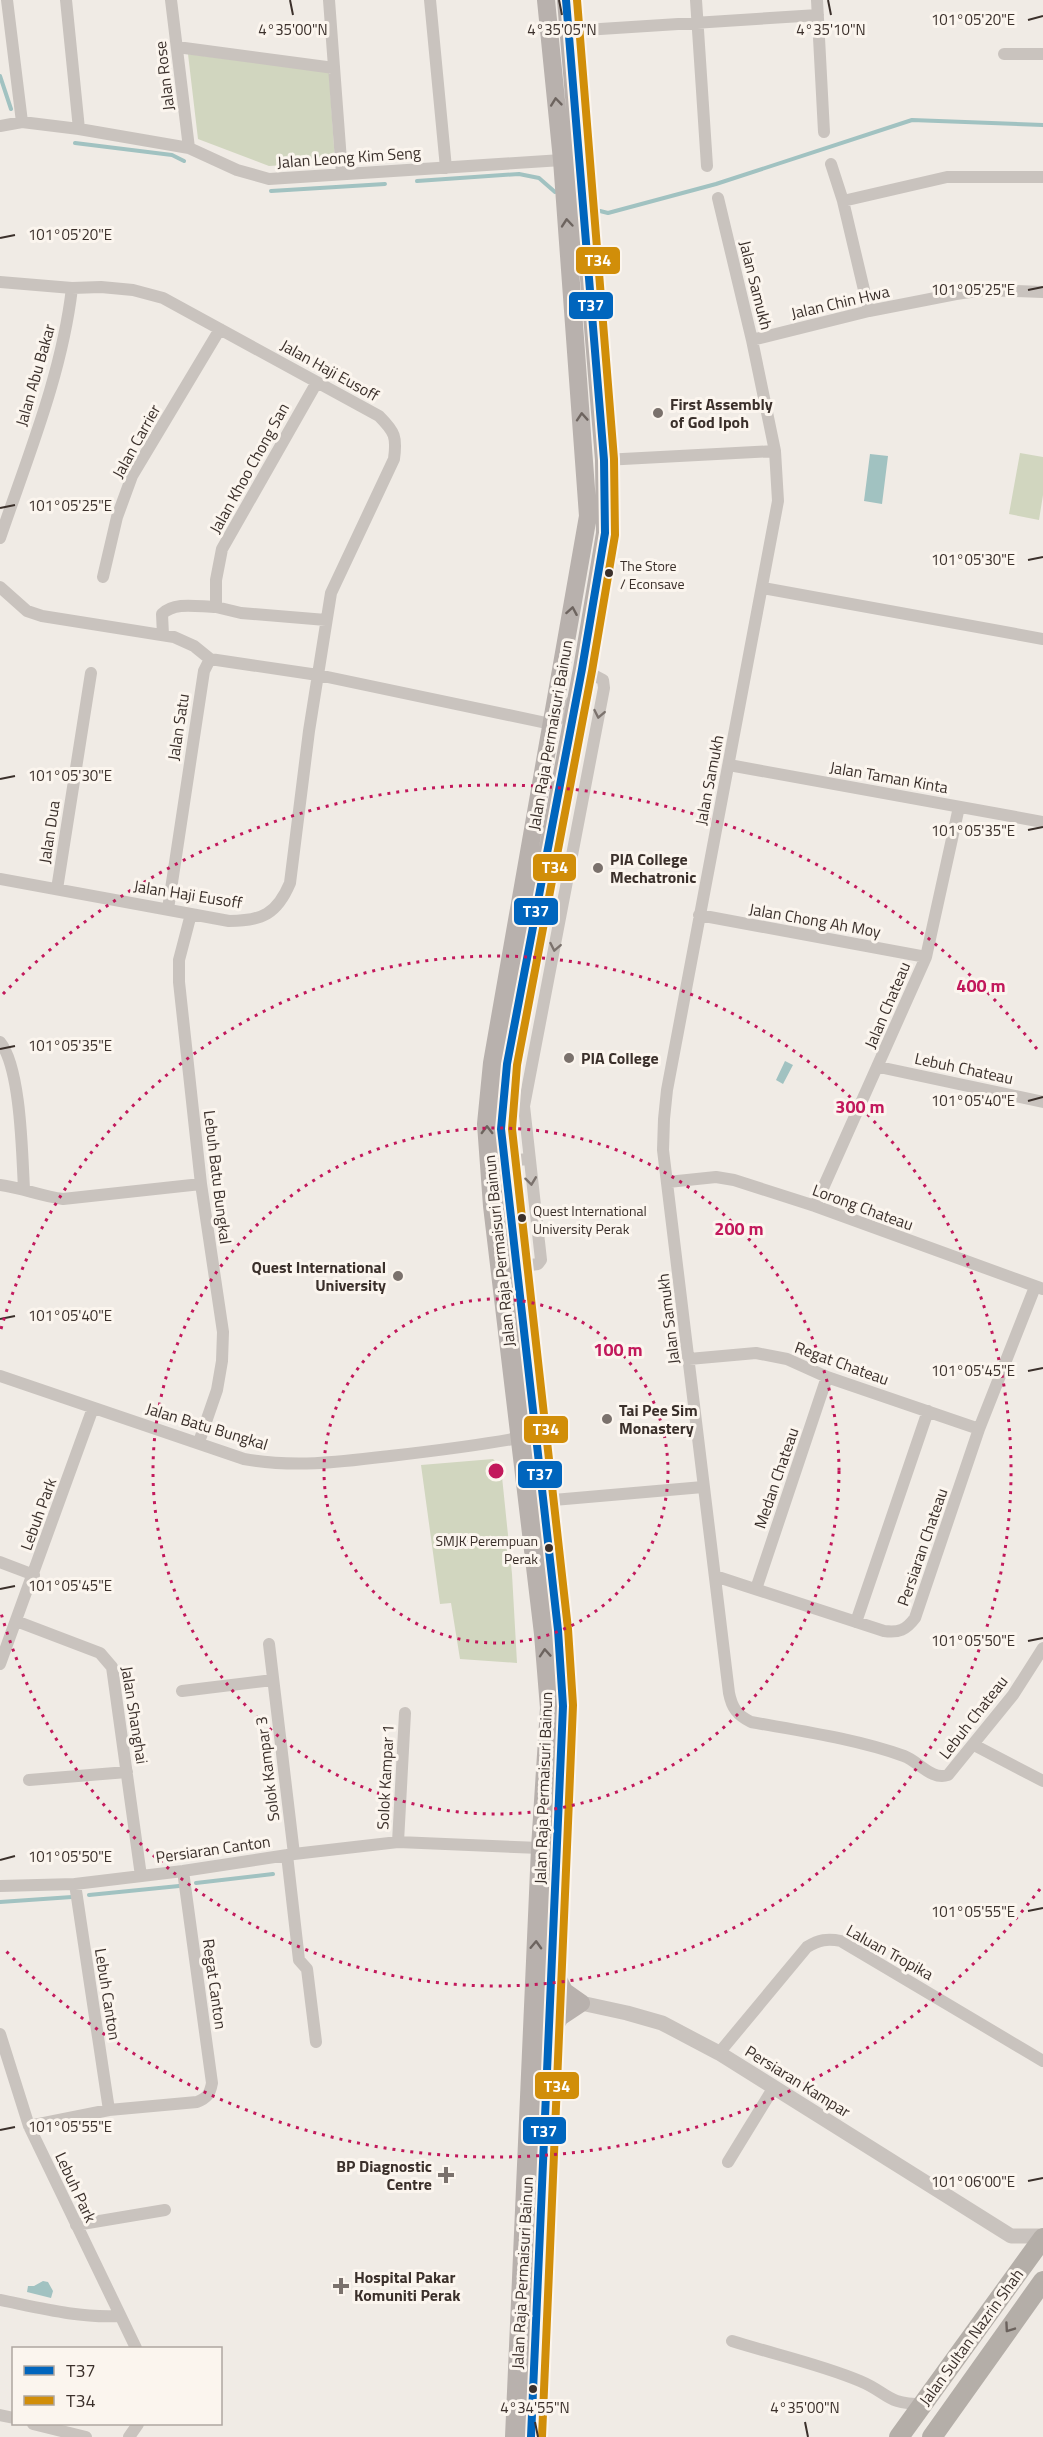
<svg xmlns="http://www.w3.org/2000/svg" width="1043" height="2437" font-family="'Titillium Web',sans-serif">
  <rect width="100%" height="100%" fill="#f0ebe5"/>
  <!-- green -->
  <path fill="#d1d6bf" d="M188,54L329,72L335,162L269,166L198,139Z
    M1020,453L1043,457V495L1039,520L1009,514Z
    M493,1459L501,1467L512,1574L517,1663L460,1659L451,1603L440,1604L421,1465Z"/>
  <!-- water -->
  <path fill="#a1c2c1" d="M870,454L888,456L882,504L864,501Z
    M785,1061L793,1065L783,1084L776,1080Z
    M43,2281L48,2282L53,2291L51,2298L27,2292L28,2286H34Z"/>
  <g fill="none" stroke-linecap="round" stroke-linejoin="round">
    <!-- stream -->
    <path stroke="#a1c2c1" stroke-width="4" d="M0,76L11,109
      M75,143L172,155L184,161
      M417,181L519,174L539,178L555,192
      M271,191L385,184
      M592,209L608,213L716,184L912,120L1043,125
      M196,1883L273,1874
      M89,1895L179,1886
      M0,1902L72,1897"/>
    <!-- minor -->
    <path stroke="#c9c3be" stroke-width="12" d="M7,0L22,122
      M66,0L79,129
      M171,0L189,148
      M329,0L342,174
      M430,0L446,168
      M696,0L707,166
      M817,0L824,132
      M569,31L818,15
      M177,47L334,68
      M1004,54H1043
      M0,126L22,122L79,129L189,148L237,170L269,179L562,160L567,157
      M831,164L843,201L869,311
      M718,198L752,340L775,451L778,501L667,1090L664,1119L663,1150L729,1693C732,1708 737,1715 751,1722C801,1731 857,1739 904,1756C918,1761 932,1781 948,1775L1013,1695L1043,1648
      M843,201L947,177H1043
      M0,282L72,288L101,287L133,290L163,298L379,416C395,432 397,437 394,459L331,593L309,731L290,883C277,914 262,921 229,921L0,879
      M752,340L869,311L956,294L984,290L1043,292
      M317,382L222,549L216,580V607L241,613L326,620
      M604,460L775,451
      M0,538C28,456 62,374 72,288
      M103,577L117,517L132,476L220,329
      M0,587L27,611L42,616L174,637L194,646L210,659
      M763,588L1043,639
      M163,635L162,614C175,601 199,607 216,607
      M729,765L1043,822
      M57,889L91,673
      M168,909L204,671L210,659L318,675L551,724L566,714L571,702
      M191,914L179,960V982L201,1184L223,1332L222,1361L217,1390L199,1442
      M699,915L926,957
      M0,1042C21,1068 22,1154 24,1189
      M879,1067L1043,1102
      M505,1161L529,1159
      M668,1182L716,1177L734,1180L815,1206L1043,1289
      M0,1185C22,1188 41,1196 63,1199L201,1184
      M815,1206L926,957L959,807
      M516,1267L538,1264L541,1260L524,1106L604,688L603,680L582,669
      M689,1359L756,1353L787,1359L827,1377L979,1429
      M0,1376L244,1459C294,1468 340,1462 390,1456C433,1451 476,1446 518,1438
      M542,1501L703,1487
      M0,1562L34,1575
      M715,1576L884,1631C899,1633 906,1630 915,1618L979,1429L1035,1287
      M756,1589L827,1377
      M16,1621L100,1653L112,1667L141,1876
      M856,1622L928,1411
      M269,1644L294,1854
      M0,1664L93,1408
      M182,1691L273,1680
      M974,1745L1043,1781
      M29,1780L127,1772
      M398,1842L405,1713
      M287,1855L299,1960L307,1969L316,2042
      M75,1884L109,2110
      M0,1886L75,1884L183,1871L294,1854L398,1842L540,1848
      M0,2034L29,2126L136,2348
      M719,2053L807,1947C819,1940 827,1938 841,1941L1043,2061
      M29,2126L109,2110L197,2102C207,2098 210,2094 212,2083L183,1871
      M728,2162L774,2087
      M76,2225L165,2210
      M0,2300C40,2308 78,2318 119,2316
      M732,2341C773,2354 820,2364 860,2381C889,2393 885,2404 923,2404
      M0,2415L14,2418
      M33,2424L86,2437
      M129,2437L138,2424"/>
    <!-- tertiary -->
    <path stroke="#c9c3be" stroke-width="15" d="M549,2001L581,2003L627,2013L662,2023L719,2053L1011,2236H1043"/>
    <!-- primary -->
    <path stroke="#b8b1ad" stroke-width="18" d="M551,1966L564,1991L581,2003
      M549,2035L560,2017L581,2003
      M514,2437L540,1848L549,1708L543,1634L492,1206L486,1124L492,1063L588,516L562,160L546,0
      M531,2437L563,1706L558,1630L501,1129L507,1064L582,669L605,533L604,460L566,0"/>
    <!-- trunk -->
    <path stroke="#b4aea8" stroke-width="20" d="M899,2437L1043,2238
      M932,2437L1043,2281"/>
    <defs>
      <path id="bus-1" d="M531,2437L563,1706L558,1630L501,1129L507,1064L582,669L605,533L604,460L566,0"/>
      <path id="bus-2" d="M542,2437L573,1705L568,1629L512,1129L517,1065L592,671L615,535L614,459L577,0"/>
    </defs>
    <!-- bus-1 casing -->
    <use href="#bus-1" stroke="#fbf5ee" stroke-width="12"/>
    <!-- bus-2 casing -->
    <use href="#bus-2" stroke="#fbf5ee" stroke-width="12"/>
    <!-- bus-1 -->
    <use href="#bus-1" stroke="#0065bd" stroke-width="8"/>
    <!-- bus-2 -->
    <use href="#bus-2" stroke="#d18e09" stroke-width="8"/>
  </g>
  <!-- one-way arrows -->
  <defs><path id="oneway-chevron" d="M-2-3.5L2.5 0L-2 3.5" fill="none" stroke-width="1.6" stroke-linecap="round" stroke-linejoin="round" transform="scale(1.5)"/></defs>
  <g stroke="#6d645f">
    <use href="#oneway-chevron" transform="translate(556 102) rotate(-96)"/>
    <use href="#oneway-chevron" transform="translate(567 223) rotate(-95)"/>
    <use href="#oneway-chevron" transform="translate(582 417) rotate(-94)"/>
    <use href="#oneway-chevron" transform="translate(572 611) rotate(-80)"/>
    <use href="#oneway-chevron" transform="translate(487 1130) rotate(-90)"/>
    <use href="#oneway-chevron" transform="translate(545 1653) rotate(-94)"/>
    <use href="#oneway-chevron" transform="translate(536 1945) rotate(-88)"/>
  </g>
  <g stroke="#7b726d">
    <use href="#oneway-chevron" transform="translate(599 714) rotate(101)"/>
    <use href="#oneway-chevron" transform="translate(555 947) rotate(101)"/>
    <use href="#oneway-chevron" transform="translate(531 1181) rotate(83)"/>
  </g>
  <use stroke="#6b625d" href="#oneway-chevron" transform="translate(1009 2328) rotate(125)"/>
  <!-- ticks -->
  <path fill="none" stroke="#3b302b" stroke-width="2" d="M290,0L293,15M559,0L562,15M828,0L831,15M1028,20L1043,16M0,238L15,235M1028,290L1043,287M0,508L15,505M1028,560L1043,557M0,779L15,776M1028,830L1043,827M0,1049L15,1046M1028,1101L1043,1097M0,1319L15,1316M1028,1371L1043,1368M0,1589L15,1586M1028,1641L1043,1638M0,1860L15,1856M1028,1911L1043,1908M0,2130L15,2127M1028,2181L1043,2178M535,2422L538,2437M805,2422L808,2437"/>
  <!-- distance rings -->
  <g fill="none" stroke="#c2185b" stroke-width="3" stroke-dasharray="3 6">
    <circle cx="496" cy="1471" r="172"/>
    <circle cx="496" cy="1471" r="343"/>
    <path d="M1 1329A515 515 0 1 1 1 1613"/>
    <path d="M1040 1889A686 686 0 0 1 3 1948M3 994A686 686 0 0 1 1040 1053"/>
  </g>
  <!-- markers -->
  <g fill="#7a716c" stroke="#fbf5ee" stroke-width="2">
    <circle cx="658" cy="413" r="6"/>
    <circle cx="598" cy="868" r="6"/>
    <circle cx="569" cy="1058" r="6"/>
    <circle cx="398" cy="1276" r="6"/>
    <circle cx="607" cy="1419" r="6"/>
    <path d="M443 2166h6v6h6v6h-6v6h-6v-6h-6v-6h6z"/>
    <path d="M338 2277h6v6h6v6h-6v6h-6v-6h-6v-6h6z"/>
  </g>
  <g fill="#3b302b" stroke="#fbf5ee" stroke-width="2">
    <circle cx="609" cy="573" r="5"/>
    <circle cx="522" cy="1218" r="5"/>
    <circle cx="549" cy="1548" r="5"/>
    <circle cx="533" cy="2389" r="5"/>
  </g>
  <g text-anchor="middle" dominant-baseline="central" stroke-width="6" stroke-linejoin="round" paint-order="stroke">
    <!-- bus labels -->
    <g font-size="14" fill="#3b302b" stroke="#fbf5ee" text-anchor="start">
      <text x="620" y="565">The Store<tspan x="620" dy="18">/ Econsave</tspan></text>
      <text x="533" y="1210">Quest International<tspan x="533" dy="18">University Perak</tspan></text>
      <text x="538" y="1540" text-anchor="end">SMJK Perempuan<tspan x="538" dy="18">Perak</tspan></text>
    </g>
    <!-- street labels -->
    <g font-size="16" fill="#3b302b" stroke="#fbf5ee">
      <text transform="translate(164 76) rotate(-97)">Jalan Rose</text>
      <text transform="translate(349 157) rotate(-4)">Jalan Leong Kim Seng</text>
      <text transform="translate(756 285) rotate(76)">Jalan Samukh</text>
      <text transform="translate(840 302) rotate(-13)">Jalan Chin Hwa</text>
      <text transform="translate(330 370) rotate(29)">Jalan Haji Eusoff</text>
      <text transform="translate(35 375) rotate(-74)">Jalan Abu Bakar</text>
      <text transform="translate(136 441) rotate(-61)">Jalan Carrier</text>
      <text transform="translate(249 468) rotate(-61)">Jalan Khoo Chong San</text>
      <text transform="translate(178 727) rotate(-81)">Jalan Satu</text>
      <text transform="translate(550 735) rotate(-80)">Jalan Raja Permaisuri Bainun</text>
      <text transform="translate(889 777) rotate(10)">Jalan Taman Kinta</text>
      <text transform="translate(709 780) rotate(-79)">Jalan Samukh</text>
      <text transform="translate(49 832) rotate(-81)">Jalan Dua</text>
      <text transform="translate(188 894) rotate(9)">Jalan Haji Eusoff</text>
      <text transform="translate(815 920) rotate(10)">Jalan Chong Ah Moy</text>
      <text transform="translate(887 1005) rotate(-67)">Jalan Chateau</text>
      <text transform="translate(964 1068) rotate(12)">Lebuh Chateau</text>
      <text transform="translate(218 1177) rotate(83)">Lebuh Batu Bungkal</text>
      <text transform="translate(863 1207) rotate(20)">Lorong Chateau</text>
      <text transform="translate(499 1251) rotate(-96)">Jalan Raja Permaisuri Bainun</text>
      <text transform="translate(668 1319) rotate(-97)">Jalan Samukh</text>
      <text transform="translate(842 1363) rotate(20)">Regat Chateau</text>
      <text transform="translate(207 1426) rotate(17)">Jalan Batu Bungkal</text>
      <text transform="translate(776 1478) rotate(-71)">Medan Chateau</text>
      <text transform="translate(38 1514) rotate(-70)">Lebuh Park</text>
      <text transform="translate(922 1547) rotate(-71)">Persiaran Chateau</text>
      <text transform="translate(135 1715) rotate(81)">Jalan Shanghai</text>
      <text transform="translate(973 1717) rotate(-52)">Lebuh Chateau</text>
      <text transform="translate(267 1769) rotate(-97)">Solok Kampar 3</text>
      <text transform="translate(385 1777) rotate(-87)">Solok Kampar 1</text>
      <text transform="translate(543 1788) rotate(-88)">Jalan Raja Permaisuri Bainun</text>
      <text transform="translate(213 1849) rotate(-8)">Persiaran Canton</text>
      <text transform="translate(890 1952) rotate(29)">Laluan Tropika</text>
      <text transform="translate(215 1984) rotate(82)">Regat Canton</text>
      <text transform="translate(108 1994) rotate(81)">Lebuh Canton</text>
      <text transform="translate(798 2081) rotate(32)">Persiaran Kampar</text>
      <text transform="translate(76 2187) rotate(65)">Lebuh Park</text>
      <text transform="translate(522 2273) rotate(-87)">Jalan Raja Permaisuri Bainun</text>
      <text transform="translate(971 2337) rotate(-54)">Jalan Sultan Nazrin Shah</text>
    </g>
    <!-- poi labels -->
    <g font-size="16" font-weight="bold" fill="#3b302b" stroke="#fbf5ee" text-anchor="start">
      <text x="670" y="404">First Assembly<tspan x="670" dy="18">of God Ipoh</tspan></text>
      <text x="610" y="859">PIA College<tspan x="610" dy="18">Mechatronic</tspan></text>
      <text x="581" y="1058">PIA College</text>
      <text x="386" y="1267" text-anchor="end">Quest International<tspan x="386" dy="18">University</tspan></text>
      <text x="619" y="1410">Tai Pee Sim<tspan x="619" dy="18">Monastery</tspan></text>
      <text x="432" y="2166" text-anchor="end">BP Diagnostic<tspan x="432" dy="18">Centre</tspan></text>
      <text x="354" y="2277">Hospital Pakar<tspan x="354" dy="18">Komuniti Perak</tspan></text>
    </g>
  </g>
  <g font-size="15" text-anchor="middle" fill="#3b302b" stroke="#fbf5ee" stroke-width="6" stroke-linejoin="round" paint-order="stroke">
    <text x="973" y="25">101°05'20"E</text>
    <text x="293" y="35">4°35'00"N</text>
    <text x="562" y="35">4°35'05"N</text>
    <text x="831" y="35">4°35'10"N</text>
    <text x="70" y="240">101°05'20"E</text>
    <text x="973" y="295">101°05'25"E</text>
    <text x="70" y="511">101°05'25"E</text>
    <text x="973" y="565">101°05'30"E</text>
    <text x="70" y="781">101°05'30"E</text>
    <text x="973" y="836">101°05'35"E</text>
    <text x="70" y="1051">101°05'35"E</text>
    <text x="973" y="1106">101°05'40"E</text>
    <text x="70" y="1321">101°05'40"E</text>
    <text x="973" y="1376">101°05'45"E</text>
    <text x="70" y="1591">101°05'45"E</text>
    <text x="973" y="1646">101°05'50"E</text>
    <text x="70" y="1862">101°05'50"E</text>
    <text x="973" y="1917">101°05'55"E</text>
    <text x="70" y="2132">101°05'55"E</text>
    <text x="973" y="2187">101°06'00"E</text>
    <text x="535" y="2413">4°34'55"N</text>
    <text x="805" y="2413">4°35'00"N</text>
  </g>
  <circle cx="496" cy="1471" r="9" fill="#c2185b" stroke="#fbf5ee" stroke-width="3"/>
  <g font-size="18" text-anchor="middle" font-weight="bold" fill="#c2185b" stroke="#fbf5ee" stroke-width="6" stroke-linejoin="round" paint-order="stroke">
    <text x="981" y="992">400 m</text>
    <text x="860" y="1113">300 m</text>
    <text x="739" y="1235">200 m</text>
    <text x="618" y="1356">100 m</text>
  </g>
  <g stroke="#fbf5ee" stroke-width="2">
    <rect x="575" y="246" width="46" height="29" rx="6" fill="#d18e09"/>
    <rect x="568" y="291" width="46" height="29" rx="6" fill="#0065bd"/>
    <rect x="532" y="853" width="45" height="29" rx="6" fill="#d18e09"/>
    <rect x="513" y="897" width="46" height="29" rx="6" fill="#0065bd"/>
    <rect x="523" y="1415" width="46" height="29" rx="6" fill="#d18e09"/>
    <rect x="517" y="1460" width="46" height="29" rx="6" fill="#0065bd"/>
    <rect x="534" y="2071" width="46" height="29" rx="6" fill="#d18e09"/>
    <rect x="522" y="2116" width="45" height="29" rx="6" fill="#0065bd"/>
  </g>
  <g font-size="16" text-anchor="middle" font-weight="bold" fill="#fff">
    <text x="598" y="266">T34</text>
    <text x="591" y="311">T37</text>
    <text x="555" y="873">T34</text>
    <text x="536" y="917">T37</text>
    <text x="546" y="1435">T34</text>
    <text x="540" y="1480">T37</text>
    <text x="557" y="2092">T34</text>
    <text x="544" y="2137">T37</text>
  </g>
  <!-- legend -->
  <rect x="12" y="2347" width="210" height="78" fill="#fbf5ee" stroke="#aea6a0" stroke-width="1.5"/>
  <rect x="24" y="2366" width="30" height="9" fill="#0065bd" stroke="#aea6a0" stroke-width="1.5"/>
  <text x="66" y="2377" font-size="18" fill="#3b302b">T37</text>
  <rect x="24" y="2396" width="30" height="9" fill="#d18e09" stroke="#aea6a0" stroke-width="1.5"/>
  <text x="66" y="2407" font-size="18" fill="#3b302b">T34</text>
</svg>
